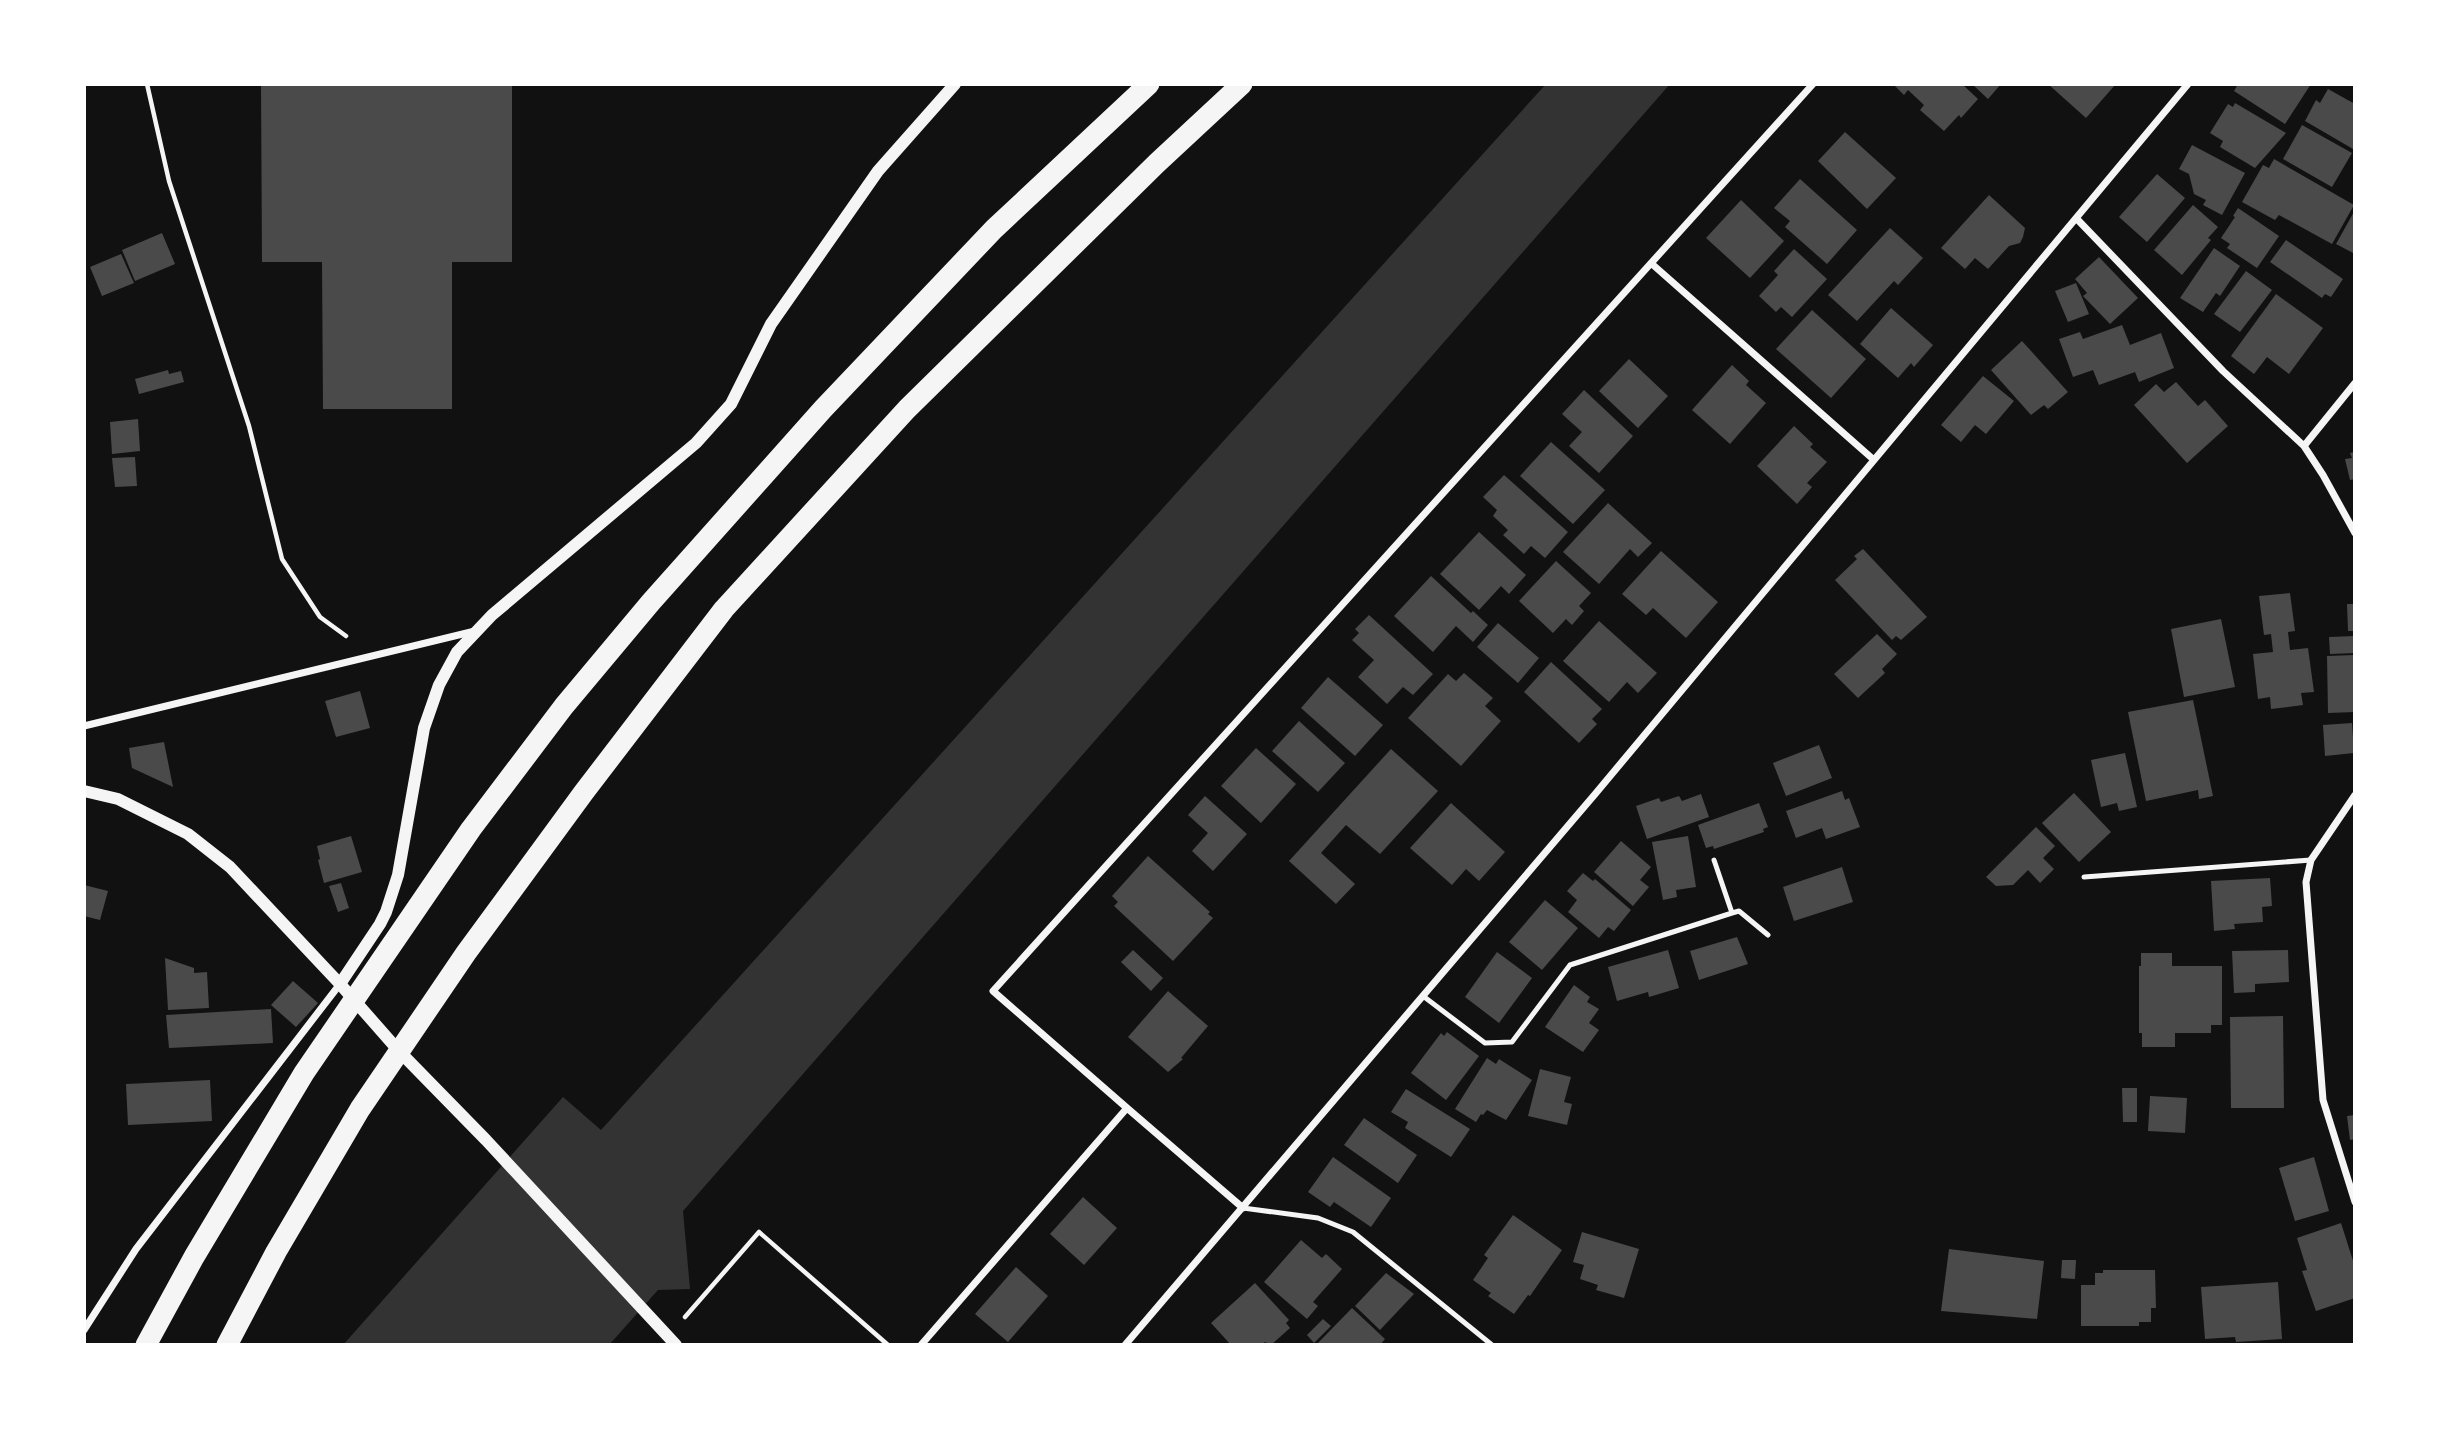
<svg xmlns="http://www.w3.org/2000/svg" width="2439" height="1429" font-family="'Fira Sans Condensed',sans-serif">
  <rect width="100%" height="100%" fill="#111"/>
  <!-- water -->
  <path fill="#333" d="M1546,84H1670L683,1211L690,1289L658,1290L609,1345H343L563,1097L601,1130Z"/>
  <!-- building -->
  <path fill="#4a4a4a" d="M261,84H512V262H452V409H323L322,262H262Z
    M1893,84H1962L1978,99L1961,118L1959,115L1944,131L1920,110L1924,105L1908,90L1904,95Z
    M1972,84H2001L1988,99Z
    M2048,84H2116L2086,118Z
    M2238,84H2311L2285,124L2234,91Z
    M2328,89L2355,104V145L2353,149L2305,121L2316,100L2320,103Z
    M2235,103L2286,133L2255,168L2220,147L2223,141L2210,133L2228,104L2233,107Z
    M2302,125L2352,153L2332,187L2283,159Z
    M1845,132L1896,178L1867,209L1818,161Z
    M2192,145L2245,173L2222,215L2203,205L2206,200L2194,194L2189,174L2179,169Z
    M2274,159L2354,205L2332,244L2279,215L2275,220L2242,202L2263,165L2269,168Z
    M2157,174L2185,198L2147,242L2119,217Z
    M1800,179L1857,230L1827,264L1785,227L1790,221L1774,208Z
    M1989,195L2025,228L2023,237L2020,243L2009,246L1988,269L1975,258L1965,269L1941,248Z
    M1741,200L1784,241L1750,278L1706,238Z
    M2193,205L2218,227L2208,238L2211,240L2182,275L2154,250Z
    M2238,208L2279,236L2257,268L2227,248L2230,244L2221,238L2235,217L2233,216Z
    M2355,210V254L2336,244Z
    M1890,228L1923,258L1898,285L1894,281L1857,321L1828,295Z
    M162,233L175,264L135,281L122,250Z
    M2286,240L2343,279L2331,297L2325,294L2322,298L2270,262Z
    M2214,248L2240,266L2220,296L2216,293L2203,312L2180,298Z
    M1794,249L1827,279L1792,317L1781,307L1776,312L1759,296L1778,275L1774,271Z
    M121,254L134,283L102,296L90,267Z
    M2099,257L2138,298L2110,324L2083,296L2087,293L2075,279Z
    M2246,271L2272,290L2240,332L2214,314Z
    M2076,283L2089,314L2068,322L2055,291Z
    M2276,294L2323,328L2289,374L2267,357L2254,374L2231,356Z
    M1891,308L1933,345L1914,367L1911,363L1898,378L1860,344Z
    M1812,310L1866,359L1831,398L1776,349Z
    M2122,325L2130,345L2161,333L2174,368L2139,382L2135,372L2099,385L2093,370L2073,377L2059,339L2080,332L2083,339Z
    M2022,341L2068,392L2048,409L2044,405L2031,415L1991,370Z
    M1629,359L1668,396L1638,428L1599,391Z
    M1732,365L1749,381L1746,385L1766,403L1730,444L1692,410Z
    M168,370L169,374L181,371L184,382L139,394L135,379Z
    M1983,376L2014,401L1986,434L1975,425L1961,442L1941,425Z
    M2176,382L2198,406L2205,400L2228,426L2187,463L2134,405L2156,384L2164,392Z
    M1584,390L1633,436L1599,473L1569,446L1582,432L1562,414Z
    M138,419L140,451L112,454L110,422Z
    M1794,426L1813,444L1810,447L1827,462L1807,483L1812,487L1797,504L1757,466Z
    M1551,442L1605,490L1573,524L1520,476Z
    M2355,452V479L2350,480L2345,459L2352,458L2350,453Z
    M135,457L137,486L115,487L112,458Z
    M1504,475L1568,532L1545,558L1531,546L1524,554L1503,535L1508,530L1493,516L1497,510L1483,497Z
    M1608,503L1652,543L1638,557L1630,549L1599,584L1563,552Z
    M1479,532L1526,575L1509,594L1501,586L1479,610L1440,574Z
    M1863,549L1927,617L1901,640L1896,636L1892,640L1835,580L1857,559L1854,556Z
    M1661,551L1718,602L1686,638L1653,608L1646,615L1622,594Z
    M1556,561L1591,593L1579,606L1584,611L1572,625L1566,619L1553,633L1519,601Z
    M1431,576L1471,613L1473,611L1488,625L1473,642L1456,626L1433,652L1394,616Z
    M2290,593L2295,631L2288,632L2290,650L2308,648L2314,692L2301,693L2303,705L2271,709L2270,697L2258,699L2253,654L2273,652L2271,634L2264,635L2259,596Z
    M2347,604H2355V631H2348Z
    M1369,615L1433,674L1413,695L1403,687L1387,704L1358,677L1374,660L1352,640L1359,633L1355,629Z
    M2221,619L2235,687L2184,697L2171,629Z
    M1599,621L1657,673L1638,693L1627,682L1609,702L1563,661Z
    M1498,623L1539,658L1518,683L1477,647Z
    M1877,634L1897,654L1882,669L1885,673L1858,698L1834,674Z
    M2355,636V653L2330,654L2329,637Z
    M2355,655V712L2328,713L2327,656Z
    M1551,662L1602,709L1592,719L1597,724L1579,743L1524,692Z
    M1464,673L1493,698L1485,706L1501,721L1461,766L1408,718L1448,674L1456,681Z
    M1328,677L1383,725L1355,756L1301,708Z
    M360,691L370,728L336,737L325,701Z
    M2193,700L2213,796L2199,799L2198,790L2146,801L2128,712Z
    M1299,721L1345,763L1318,792L1272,751Z
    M2352,723L2354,753L2325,756L2323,725Z
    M164,742L173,787L132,768L129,748Z
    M1819,745L1832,778L1786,796L1773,763Z
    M1256,748L1296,784L1261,823L1221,786Z
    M1391,749L1438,791L1380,854L1346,825L1321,853L1355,884L1336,904L1289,861Z
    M2125,753L2137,807L2119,811L2117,803L2101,807L2091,760Z
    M1842,791L1845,800L1849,798L1860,827L1826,839L1822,828L1796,838L1786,811Z
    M2074,793L2111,832L2079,862L2042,823Z
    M1701,794L1709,817L1647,839L1636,806L1659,798L1661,802L1679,796L1682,801Z
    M1205,796L1247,834L1213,871L1192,851L1208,833L1188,815Z
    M1451,803L1505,852L1479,881L1466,869L1452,885L1410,848Z
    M1759,803L1768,827L1763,829L1764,832L1714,849L1713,846L1706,848L1698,825Z
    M2036,827L2055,846L2043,858L2054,869L2040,883L2028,870L2013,885L1996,886L1986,877Z
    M351,836L362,872L324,883L318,860L320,859L317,846Z
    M1688,836L1696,887L1676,890L1677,897L1663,900L1652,842Z
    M1621,841L1651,867L1640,880L1649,887L1633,906L1594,872Z
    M1148,856L1210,912L1208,914L1213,918L1173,961L1114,906L1118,902L1112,896Z
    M1842,867L1853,902L1794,921L1783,887Z
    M1583,873L1593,881L1595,879L1631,910L1614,931L1608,927L1599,938L1568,912L1577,900L1567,891Z
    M2270,878L2272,906L2262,907L2263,922L2234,924L2235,929L2214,931L2211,881Z
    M341,883L349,908L338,912L329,886Z
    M84,885L108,891L100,920L84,916Z
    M1545,900L1578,928L1542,970L1509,942Z
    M1737,937L1748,964L1699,980L1690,951Z
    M1133,950L1163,978L1151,991L1121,962Z
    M1668,950L1679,988L1649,997L1648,992L1617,1001L1608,967Z
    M2288,950L2289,982L2255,984V992L2234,993L2232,951Z
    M1497,952L1532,978L1499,1023L1465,997Z
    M2141,953H2172V966H2222V1025H2211V1033H2175V1047H2142V1033H2139V966H2141Z
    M165,958L194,968V973L207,972L209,1008L168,1010Z
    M293,981L318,1003L296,1027L271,1005Z
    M1574,985L1590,997L1587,1002L1599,1009L1589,1023L1599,1030L1583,1052L1545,1027Z
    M1168,991L1208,1026L1181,1058L1183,1059L1168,1072L1128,1037Z
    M271,1009L273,1043L169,1048L166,1015Z
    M2283,1016L2284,1108H2231L2230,1017Z
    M1447,1032L1479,1056L1446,1100L1411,1073L1441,1033L1444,1036Z
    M1487,1058L1496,1064L1499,1059L1532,1080L1506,1120L1487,1110L1483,1115L1481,1114L1476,1122L1455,1109Z
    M1540,1069L1571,1077L1564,1102L1572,1104L1567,1125L1528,1116Z
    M210,1080L212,1121L128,1125L126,1084Z
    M2122,1088H2137V1122H2123Z
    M1406,1089L1470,1129L1451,1157L1405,1128L1408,1122L1391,1112Z
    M2150,1096L2187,1098L2185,1133L2148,1131Z
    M2355,1115V1139L2350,1140L2347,1116Z
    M1364,1118L1417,1155L1398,1183L1344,1145Z
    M1333,1157L1391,1198L1371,1227L1334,1202L1330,1207L1308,1192Z
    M2314,1157L2329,1211L2295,1221L2279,1168Z
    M1083,1197L1117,1228L1084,1265L1050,1234Z
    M1513,1215L1562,1250L1530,1296L1528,1295L1514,1314L1488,1296L1491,1293L1473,1280L1488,1258L1484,1255Z
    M2341,1223L2355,1267V1298L2316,1311L2302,1271L2307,1270L2297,1238Z
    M1582,1232L1639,1249L1624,1298L1596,1290L1598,1285L1580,1279L1584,1265L1573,1262Z
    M1301,1240L1322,1258L1326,1254L1342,1269L1313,1302L1318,1306L1307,1319L1264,1282Z
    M1949,1249L2044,1261L2037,1319L1941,1311Z
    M2062,1260H2076L2075,1279L2061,1278Z
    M1016,1267L1048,1296L1008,1342L975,1314Z
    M2103,1270H2155L2156,1308H2151V1322H2139V1326H2081V1285H2095V1273H2103Z
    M1386,1273L1414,1294L1380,1330L1355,1306Z
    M2278,1282L2282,1339L2236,1342L2235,1337L2205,1339L2201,1287Z
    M1255,1283L1289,1320L1286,1323L1290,1328L1271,1345L1265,1342L1261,1345H1231L1211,1323Z
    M1352,1308L1385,1339L1380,1345H1316Z
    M1323,1319L1331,1326L1314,1343L1307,1335Z"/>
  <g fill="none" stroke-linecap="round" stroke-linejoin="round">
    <!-- path -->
    <path stroke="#f5f5f5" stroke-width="4.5" d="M147,84L169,181L249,426L282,559L320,617L346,636
      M685,1317L759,1232L888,1345"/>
    <!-- service -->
    <path stroke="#f5f5f5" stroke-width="5" d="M1714,860L1732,913L1739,911L1768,935
      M2084,877L2311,860
      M1423,996L1485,1043L1512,1042L1570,965L1732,913
      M1243,1208L1318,1218L1353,1232L1492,1345"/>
    <!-- minor -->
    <path stroke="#f5f5f5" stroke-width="7" d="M2076,218L2223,371L2304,446
      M1652,264L1874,460
      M2355,383L2304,446L2323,475L2355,533
      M84,726L475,631
      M2355,795L2311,860L2306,882L2323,1100L2355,1202
      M1127,1108L1243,1208
      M84,1330L136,1249L340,984
      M921,1345L1127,1108L993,991L1813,84
      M1125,1345L1596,793L2188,84"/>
    <!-- tertiary -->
    <path stroke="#f5f5f5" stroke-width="12" d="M84,791L118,799L188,834L230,867L340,984L398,1050L486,1140L676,1345
      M340,984L380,924L386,912L398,875L424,728L439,685L457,652L492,615L696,443L731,404L771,324L878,171L955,84"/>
    <!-- motorway -->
    <path stroke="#f5f5f5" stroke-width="21" d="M146,1345L194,1257L304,1073L471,829L564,706L651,602L823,409L994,229L1149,84
      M227,1345L276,1252L360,1109L466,953L584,792L724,609L907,409L1157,163L1242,84"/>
  </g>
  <!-- border -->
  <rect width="2439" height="1429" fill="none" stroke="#ffffff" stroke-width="172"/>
</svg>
